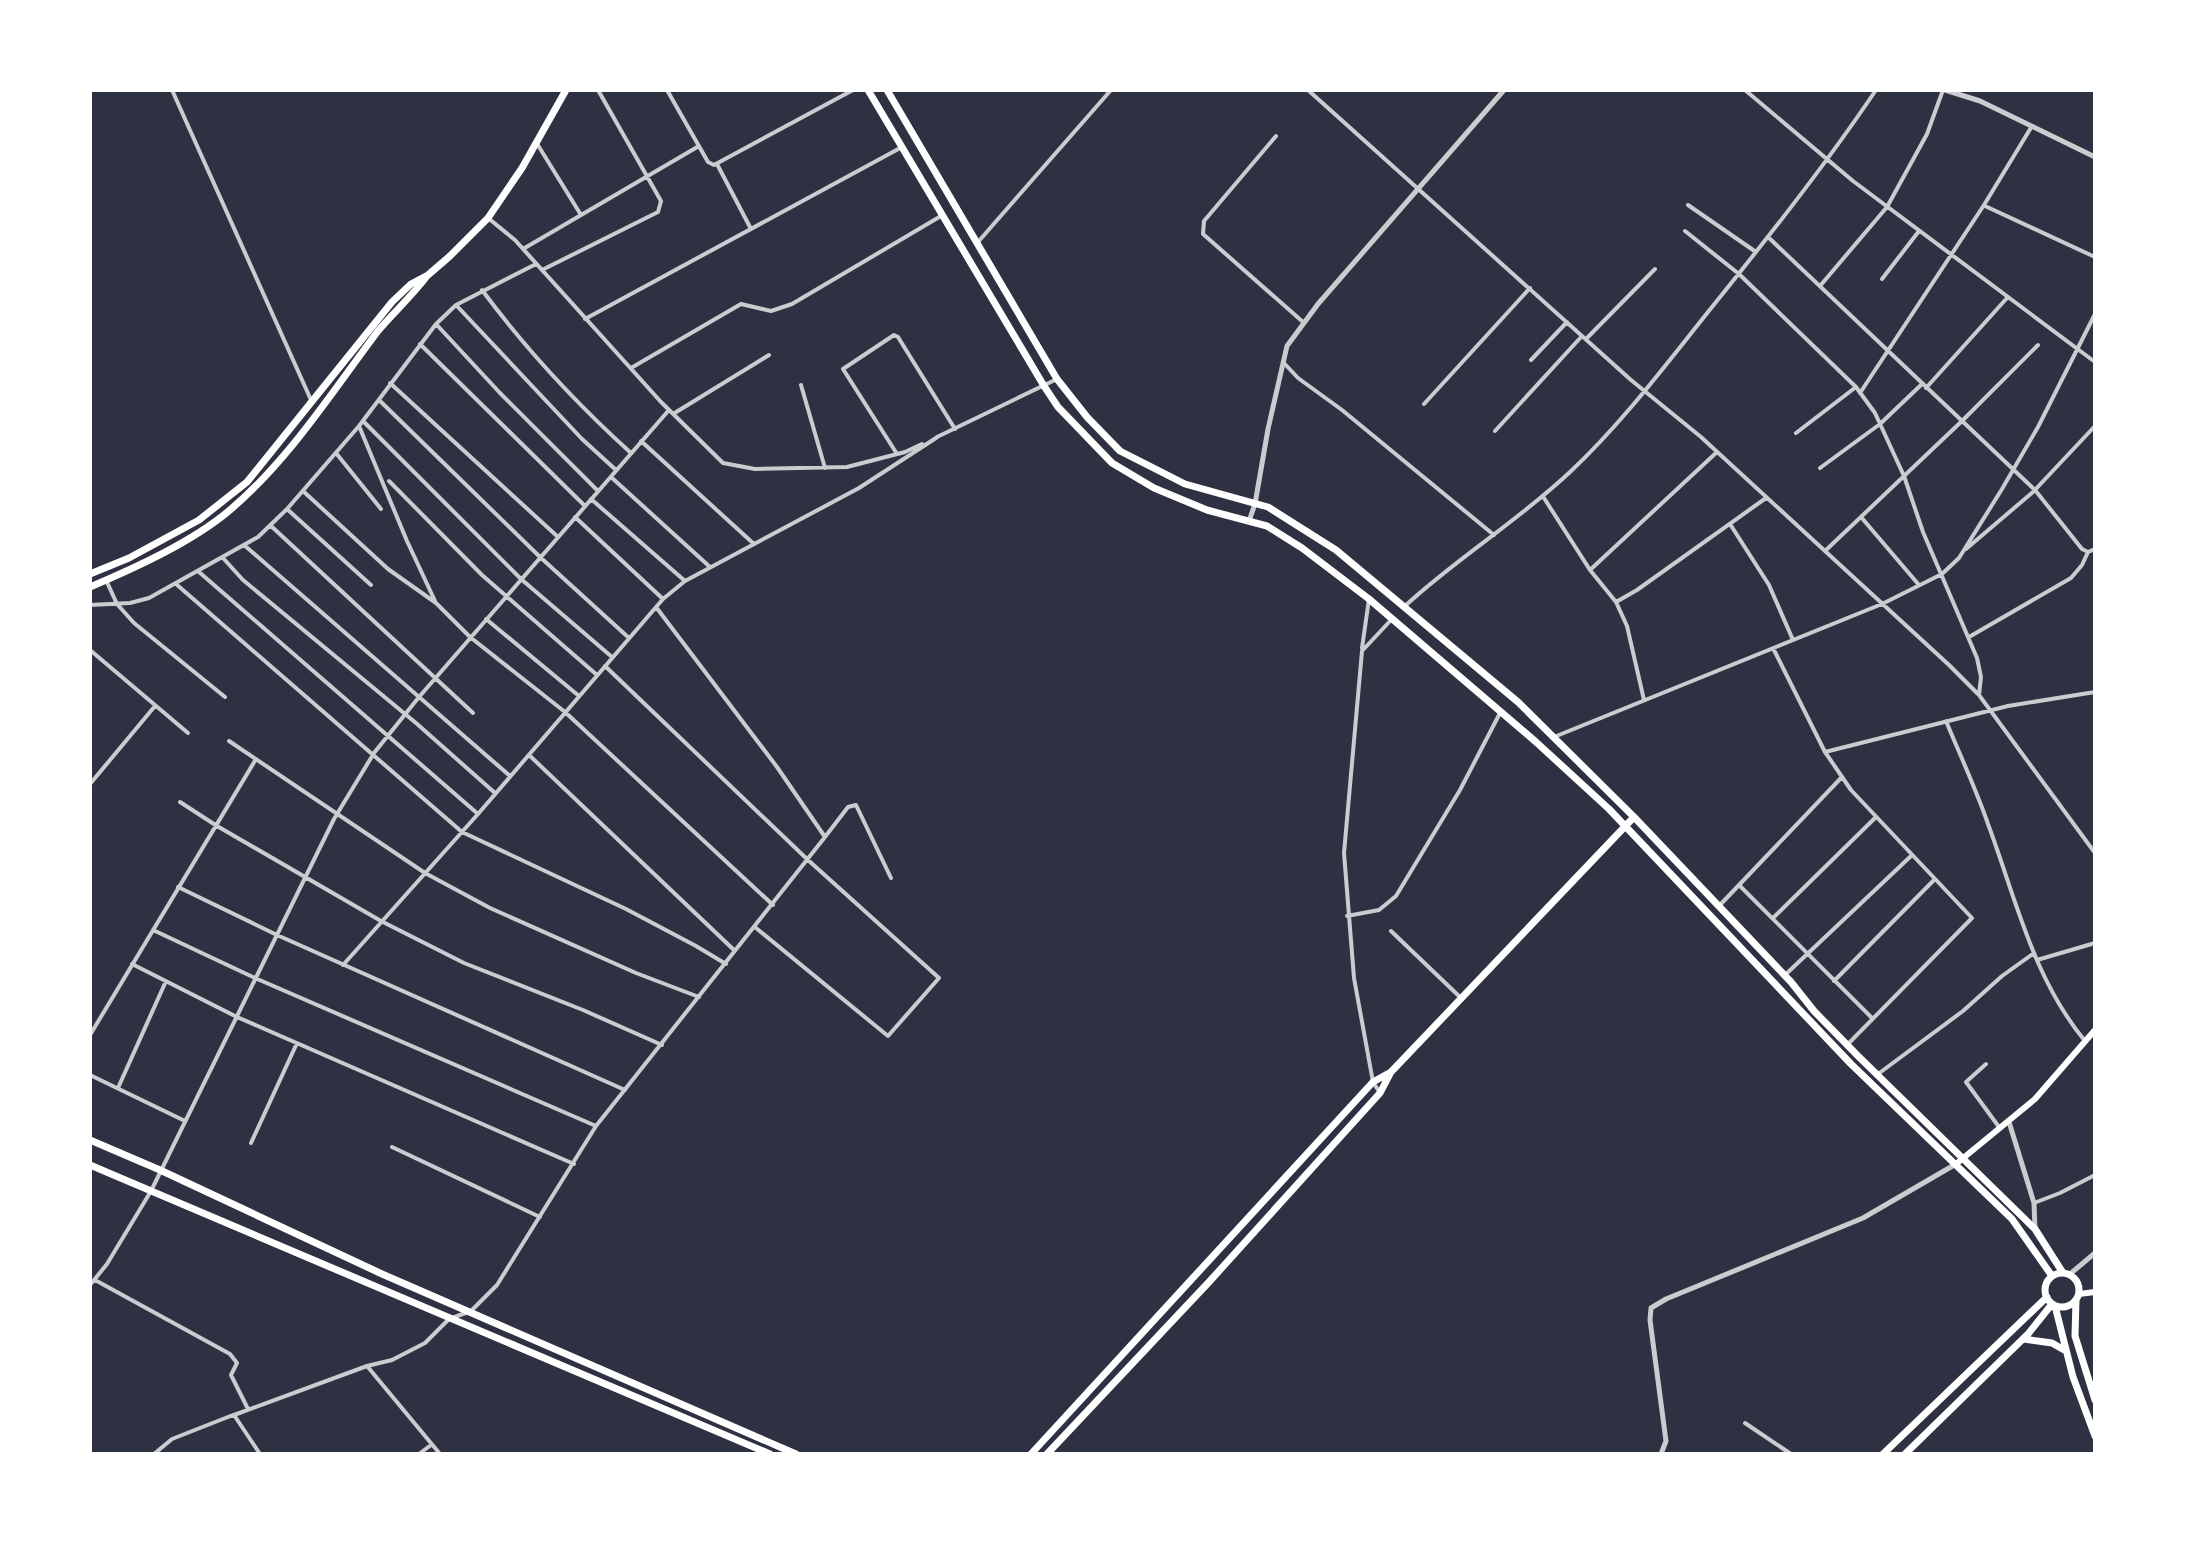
<svg xmlns="http://www.w3.org/2000/svg" width="2185" height="1544" font-family="'Fira Sans Condensed',sans-serif">
  <rect width="100%" height="100%" fill="#2d3142"/>
  <g fill="none" stroke-linecap="round" stroke-linejoin="round">
    <!-- minor -->
    <path stroke="#caccd0" stroke-width="4" d="M172,90L311,400
      M667,90L708,162L714,165L853,90
      M1308,90L1631,380L1701,437L1949,665L1979,695L2095,853
      M1745,90L1853,181L2095,362
      M1276,136L1204,221L1203,234L1303,322
      M536,142L581,215
      M717,164L751,229
      M1688,205L1756,252
      M1985,206L2095,257
      M488,218L515,240L661,402L723,463L755,469L847,467L905,452L922,444
      M1685,231L1739,274L1856,387L1875,413L1904,476L1923,532L1977,658L1981,677L1979,695
      M1768,237L2035,490L2082,549L2088,552L2095,549
      M978,242L1111,90
      M523,249L699,146
      M542,270L658,212L661,201L598,90
      M1882,279L1919,231
      M1820,286L1887,207L1927,134L1943,90
      M482,290C525,348 577,404 631,453
      M456,305L582,439L616,470
      M585,319L902,147
      M436,324L500,393L598,491
      M1587,338L1655,269
      M420,344L585,506
      M1531,360L1567,322
      M1283,362L1298,378L1342,410L1494,535
      M631,368L741,304L771,311L792,304L941,216
      M390,383L558,537
      M801,385L825,468
      M1926,388L2007,298
      M1860,393L1984,205L2032,126
      M379,400L540,557L629,638
      M1424,404L1530,288
      M673,414L769,355
      M363,421L521,579L612,657
      M359,426L407,541L435,601
      M1495,431L1582,336
      M1796,433L1856,387
      M937,437L1057,379
      M641,441L754,544
      M336,453L381,509
      M897,454L843,369L894,335L898,337L955,429
      M1820,468L1880,424L1922,384
      M611,477L710,567
      M389,481L482,575L597,675
      M303,491L388,569L436,603L470,637L565,712L773,905
      M1544,498L1590,570L1616,602L1627,626L1644,700
      M591,499L685,581
      M287,509L371,585
      M575,517L663,599
      M1861,517L1919,585
      M1730,524L1769,585L1793,640
      M270,525L473,713
      M244,545L510,776
      M1966,549L2033,492L2095,426
      M1825,551L1962,421L2038,345
      M223,558L243,580L416,723L495,793
      M1590,570L1717,452
      M199,572L478,814
      M106,580L117,604L134,623L225,697
      M176,584L462,832L626,909L696,946L726,964
      M1616,602L1637,590L1766,498
      M90,605L130,603L149,598L258,537L287,509L359,426L436,324L456,305L536,264
      M1405,606C1457,558 1518,521 1570,472C1621,424 1664,367 1708,312C1766,240 1824,167 1876,90
      M486,619L579,696
      M1969,637L2071,578L2082,565L2088,552
      M1362,648L1369,599
      M1773,648L1825,752L1851,790L1972,918L1847,1045
      M90,650L188,733
      M605,666L808,860L939,978L888,1036L756,928
      M1946,721C1960,755 1976,789 1988,824C2016,899 2033,978 2085,1041
      M1554,737L1882,604L1942,574L1959,558L2002,489L2038,427L2095,314
      M229,741L425,873L490,908L636,973L699,997
      M1825,752L2008,706L2095,692
      M529,755L734,950
      M90,784L155,706
      M180,802L217,826L381,921L464,963L583,1010L662,1045
      M825,837L848,807L856,805L891,878
      M1739,885L1872,1018
      M178,887L277,935L625,1090
      M1719,906L1841,778
      M1347,916L1379,910L1396,896L1460,790L1500,713
      M1773,918L1875,818
      M153,930L255,978L596,1126
      M1391,931L1461,998
      M2037,960L2095,943
      M132,964L237,1017L574,1164
      M343,965L478,814L663,599L685,581L859,488L936,438
      M1785,975L1911,856
      M1834,981L1934,880
      M90,1035L256,759
      M1986,1064L1966,1082L1999,1127
      M1878,1074L1963,1011L2002,976L2034,953
      M90,1075L185,1121
      M118,1088L166,981
      M1380,1093L1373,1082L1354,978L1344,853L1362,651L1391,620
      M251,1143L297,1043
      M392,1147L540,1217
      M2034,1203L2060,1193L2095,1175
      M95,1280L230,1354L237,1363L231,1375L248,1409
      M90,1285L107,1264L151,1191L334,819L374,753L419,697L669,410
      M1745,1423L1791,1454
      M154,1454L172,1439L233,1415
      M260,1454L234,1415L367,1366
      M419,1454L431,1445
      M440,1454L367,1366L392,1360L425,1343L449,1319L471,1311L497,1285L596,1126L825,837L777,767L656,607"/>
    <!-- tertiary -->
    <path stroke="#caccd0" stroke-width="5" d="M1945,90L1980,101L2095,157
      M1249,521L1255,504L1268,429L1287,346L1318,304L1504,90
      M2009,1122L2034,1203L2035,1229
      M2070,1274L2095,1253
      M1661,1454L1666,1441L1650,1320L1651,1308L1666,1299L1863,1218L1956,1164"/>
    <!-- secondary -->
    <path stroke="#fff" stroke-width="6" d="M1956,1164L2035,1099L2095,1030
      M2079,1294L2095,1292"/>
    <!-- primary -->
    <path stroke="#fff" stroke-width="7" d="M868,90L1044,386L1058,407L1112,463L1154,488L1207,510L1267,526L1302,548L1369,599L1536,742L1609,809L1851,1064L2012,1219L2052,1276
      M887,90L1057,379L1087,417L1120,451L1185,484L1268,507L1336,550L1518,702L1634,817L1791,982L1814,1011L1858,1056L2035,1229L2063,1273
      M90,574L129,558L199,520L247,482L392,302L411,284L428,275L450,256L488,218L522,168L566,90
      M90,587C135,568 192,542 230,510C289,460 332,392 378,331C394,312 412,296 427,276
      M90,1140L160,1170L382,1274L796,1454
      M90,1165L770,1454
      M2045 1290a17 17 0 1 1 34 0a17 17 0 1 1-34 0Z
      M2076,1300L2075,1336L2095,1400
      M2055,1306L2073,1377L2095,1436
      M2023,1339L2052,1343L2066,1351
      M1031,1454L1373,1082L1391,1072
      M1047,1454L1209,1282L1380,1093L1391,1072L1634,817
      M1883,1454L2047,1297
      M1905,1454L2028,1334L2052,1304"/>
  </g>
  <!-- border -->
  <rect width="2185" height="1544" fill="none" stroke="#ffffff" stroke-width="184"/>
</svg>
